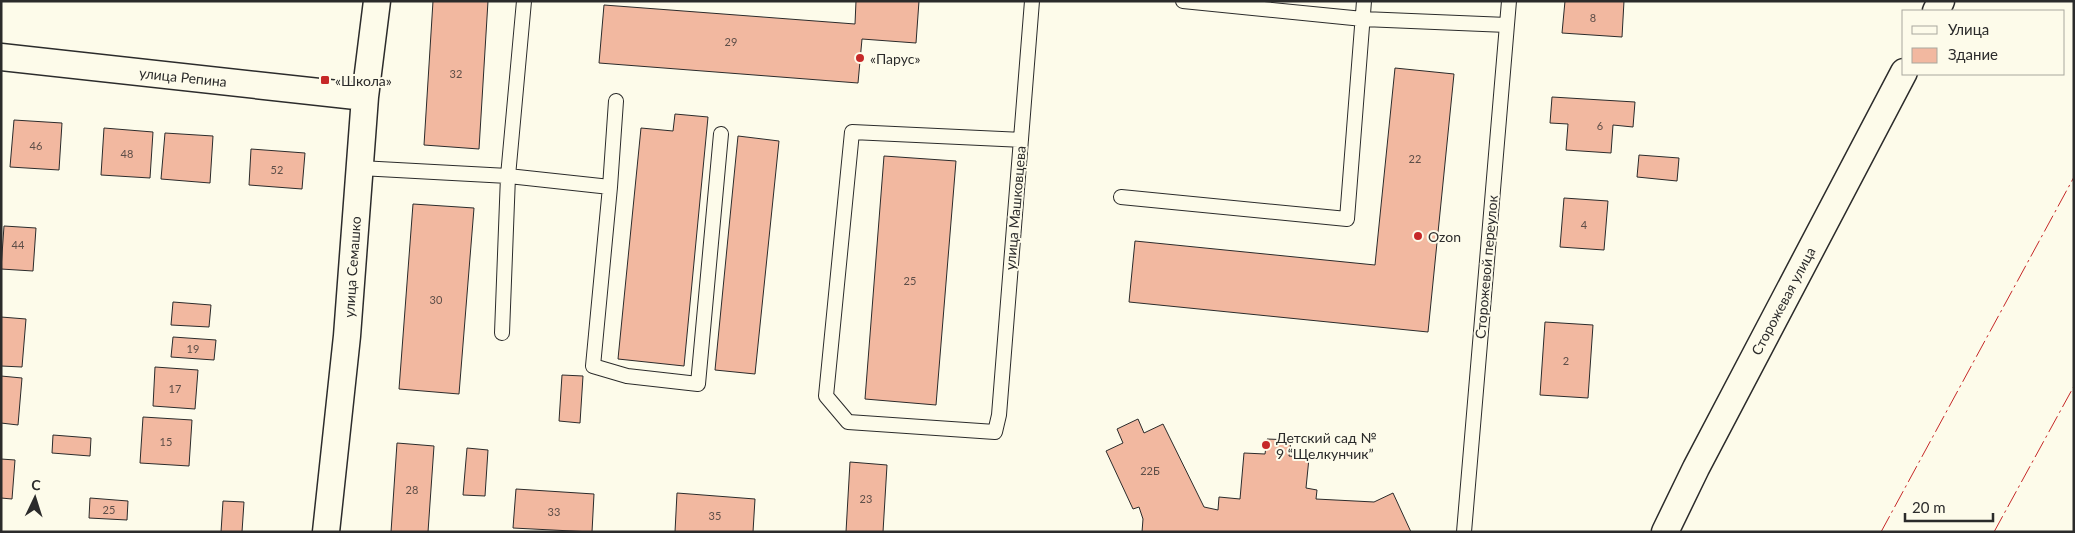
<svg xmlns="http://www.w3.org/2000/svg" width="2075" height="533" font-family="Lato,sans-serif">
  <rect width="100%" height="100%" fill="#fdfbea"/>
  <!-- building -->
  <path fill="#f2b8a0" stroke="#2b2b2b" d="M433,1H488L479,149L424,145Z
    M856,1H919L916,43L862,39L858,83L599,63L604,5L855,24Z
    M1565,1H1624L1622,37L1562,33Z
    M1395,68L1454,74L1428,332L1129,302L1135,241L1375,265Z
    M1552,97L1635,102L1633,127L1613,125L1611,153L1566,150L1568,124L1550,123Z
    M675,114L708,117L684,366L618,359L641,128L673,131Z
    M14,120L62,123L59,170L10,167Z
    M104,128L153,132L150,178L101,175Z
    M165,133L213,136L210,183L161,179Z
    M738,136L779,141L755,374L715,370Z
    M251,149L305,153L302,189L249,185Z
    M1639,155L1679,158L1677,181L1637,177Z
    M884,156L956,161L936,405L865,399Z
    M1564,198L1608,201L1604,250L1560,247Z
    M413,204L474,208L459,394L399,389Z
    M4,226L36,228L33,271L1,269Z
    M173,302L211,305L209,327L171,325Z
    M1,317L26,319L22,367L1,366Z
    M1545,322L1593,325L1588,398L1540,395Z
    M173,337L216,340L214,360L171,357Z
    M155,367L198,370L195,409L153,406Z
    M562,375L583,376L580,423L559,421Z
    M1,376L22,378L18,425L1,423Z
    M143,417L192,420L189,466L140,463Z
    M1138,419L1144,433L1163,424L1204,507L1218,510L1219,497L1240,499L1244,453L1265,454L1267,439L1291,440L1289,456L1309,458L1306,488L1317,490L1316,499L1374,502L1393,493L1411,532H1142L1143,519L1139,507L1133,509L1106,451L1123,443L1117,429Z
    M53,435L91,438L90,456L52,453Z
    M397,443L434,446L428,532H391Z
    M467,448L488,450L485,496L463,495Z
    M1,459L15,460L12,499L1,498Z
    M850,462L887,465L883,532H846Z
    M516,489L594,494L592,532L513,528Z
    M677,493L755,499L753,532H675Z
    M90,498L128,501L127,520L89,518Z
    M223,501L244,502L242,532H221Z"/>
  <g fill="none" stroke-linecap="round" stroke-linejoin="round">
    <defs>
      <path id="lane" d="M524,1L508,176L610,187L593,366L627,376L698,384L721,134
        M1183,1L1363,19L1507,25
        M1021,140L852,132L826,396L848,422L995,432L999,415L1032,1
        M360,168L508,176L502,333
        M610,187L616,101
        M1121,197L1347,219L1364,1
        M1464,532L1509,1"/>
      <path id="street" d="M1936,11L1941,1
        M1,57L365,97
        M326,532L347,336L365,97L377,1
        M1665,532L1696,468L1904,72"/>
    </defs>
    <!-- lane casing -->
    <use href="#lane" stroke="#2b2b2b" stroke-width="16"/>
    <!-- street casing -->
    <use href="#street" stroke="#2b2b2b" stroke-width="29"/>
    <!-- lane -->
    <use href="#lane" stroke="#fdfbea" stroke-width="14"/>
    <!-- street -->
    <use href="#street" stroke="#fdfbea" stroke-width="26"/>
    <!-- power -->
    <path stroke="#c62828" stroke-width="1" stroke-dasharray="18 4 2.5 4" stroke-linecap="butt" d="M1881,532L2074,177
      M1994,532L2074,386"/>
  </g>
  <!-- markers -->
  <g fill="#c62828" stroke="#fdfbea" stroke-width="2">
    <circle cx="860" cy="58" r="5"/>
    <rect x="320" y="75" width="10" height="10" rx="2.5"/>
    <circle cx="1418" cy="236" r="5"/>
    <circle cx="1266" cy="445" r="5"/>
  </g>
  <g text-anchor="middle" dominant-baseline="central" stroke-width="4" stroke-linejoin="round" paint-order="stroke">
    <!-- number labels -->
    <g font-size="11" fill="#5d4e48">
      <text x="1593" y="17">8</text>
      <text x="731" y="41">29</text>
      <text x="456" y="73">32</text>
      <text x="1600" y="125">6</text>
      <text x="36" y="145">46</text>
      <text x="127" y="153">48</text>
      <text x="1415" y="158">22</text>
      <text x="277" y="169">52</text>
      <text x="1584" y="224">4</text>
      <text x="18" y="244">44</text>
      <text x="910" y="280">25</text>
      <text x="436" y="299">30</text>
      <text x="193" y="348">19</text>
      <text x="1566" y="360">2</text>
      <text x="175" y="388">17</text>
      <text x="166" y="441">15</text>
      <text x="1150" y="470">22Б</text>
      <text x="412" y="489">28</text>
      <text x="866" y="498">23</text>
      <text x="109" y="509">25</text>
      <text x="554" y="511">33</text>
      <text x="715" y="515">35</text>
    </g>
    <!-- poi labels -->
    <g font-size="14" fill="#2b2b2b" stroke="#fdfbea" text-anchor="start">
      <text x="870" y="58">«Парус»</text>
      <text x="335" y="80">«Школа»</text>
      <text x="1428" y="236">Ozon</text>
      <text x="1276" y="437">Детский сад №<tspan x="1276" dy="16">9 “Щелкунчик”</tspan></text>
    </g>
    <!-- street labels -->
    <g font-size="14" fill="#2b2b2b" stroke="#fdfbea">
      <text transform="translate(183 77) rotate(6)">улица Репина</text>
      <text transform="translate(1015 208) rotate(-85)">улица Машковцева</text>
      <text transform="translate(352 267) rotate(-86)">улица Семашко</text>
      <text transform="translate(1486 267) rotate(-85)">Сторожевой переулок</text>
      <text transform="translate(1783 301) rotate(-62)">Сторожевая улица</text>
    </g>
  </g>
  <!-- border -->
  <rect width="2075" height="533" fill="none" stroke="#2b2b2b" stroke-width="5"/>
  <!-- legend -->
  <rect x="1902" y="10" width="162" height="65" fill="#fdfbea" stroke="#a9a89e"/>
  <rect x="1912" y="26" width="25" height="8" fill="#fdfbea" stroke="#a9a89e"/>
  <text x="1948" y="35" font-size="15" fill="#2b2b2b">Улица</text>
  <rect x="1912" y="48" width="25" height="15" fill="#f2b8a0" stroke="#a9a89e"/>
  <text x="1948" y="60" font-size="15" fill="#2b2b2b">Здание</text>
  <!-- north arrow -->
  <g transform="translate(35 498) rotate(4)" stroke="#fdfbea" stroke-width="4" paint-order="stroke">
  <path d="M0-4L9 19L0 12L-9 19Z" fill="#2b2b2b"/>
  <text y="-8" font-size="14" font-weight="bold" text-anchor="middle" fill="#2b2b2b">С</text>
  </g>
  <!-- scale -->
  <path d="M1905 513v8h88v-8" fill="none" stroke="#2b2b2b" stroke-width="2.5"/>
  <text x="1912" y="513" font-size="15" fill="#2b2b2b" stroke="#fdfbea" stroke-width="4" paint-order="stroke">20 m</text>
</svg>
